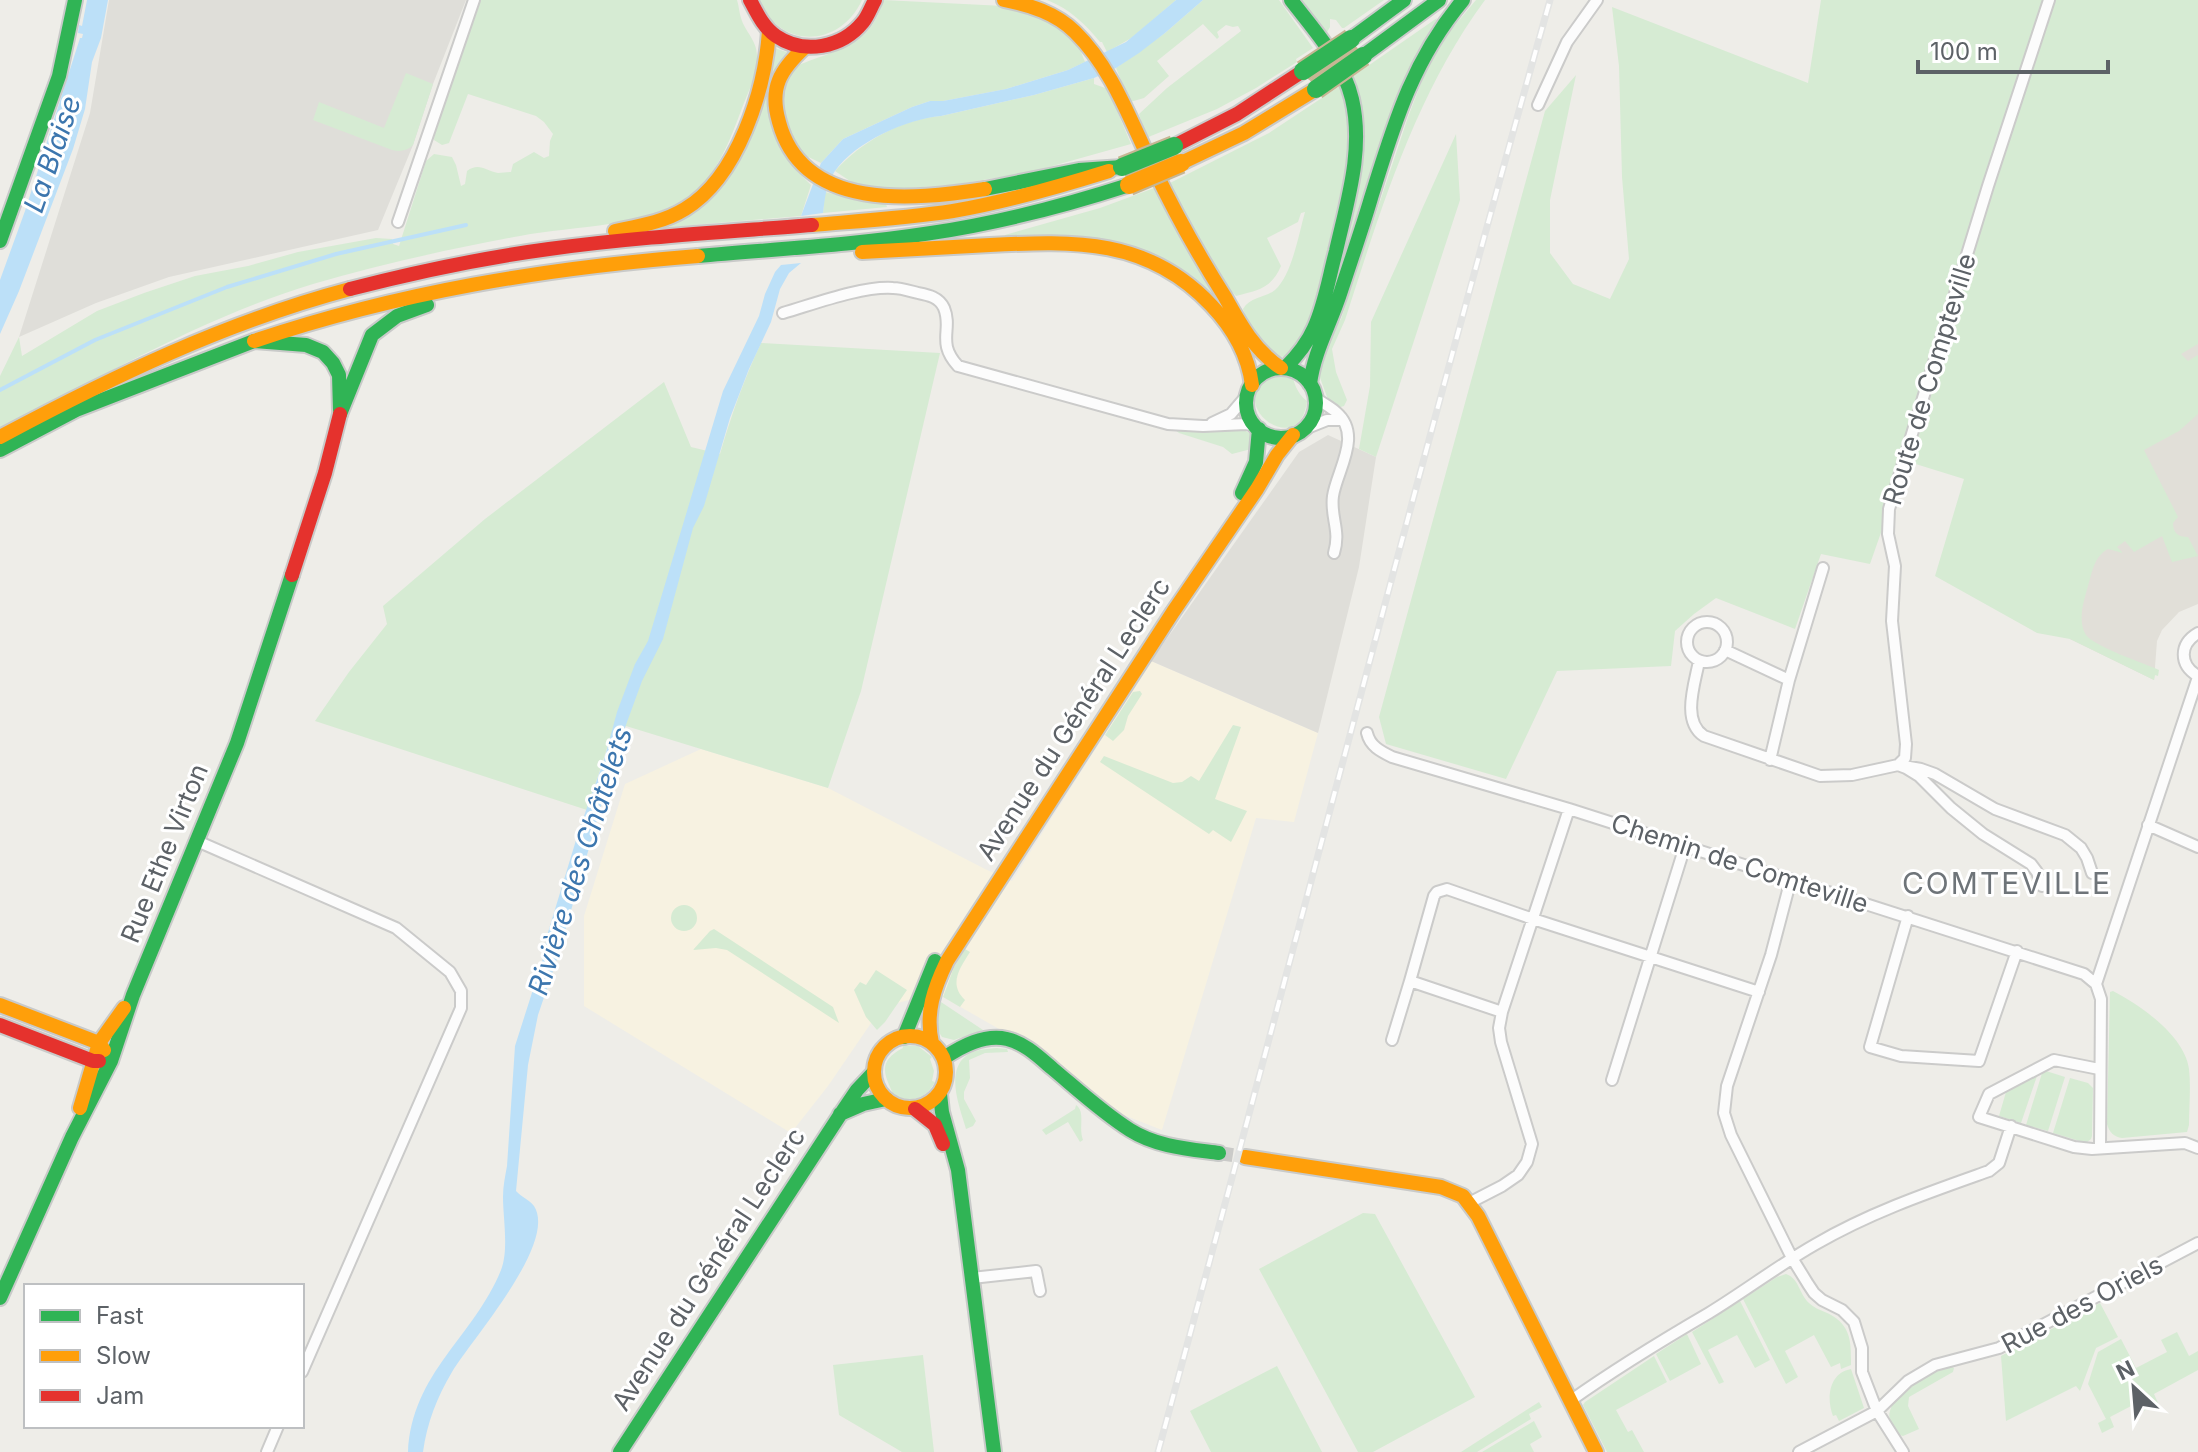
<svg xmlns="http://www.w3.org/2000/svg" width="2198" height="1452" font-family="Inter,sans-serif">
  <rect width="100%" height="100%" fill="#eeede8"/>
  <!-- commercial -->
  <path fill="#f7f2e1" d="M1151,661L1318,733L1294,822L1256,818L1162,1130L1116,1112L1034,1049L936,993L882,1007L828,1086L791,1133L584,1006V916L625,784L701,749L828,788L985,869L1012,881Z"/>
  <!-- industrial -->
  <path fill="#dfded9" d="M109,0H466L433,84L413,145L378,230L169,277L96,303L19,337L90,113Z
    M1328,435L1376,457L1359,567L1318,733L1151,661L1299,452Z"/>
  <!-- education -->
  <path fill="#e1dfd8" d="M2198,225V604L2179,612L2162,630L2157,641L2154,680L2070,639Z"/>
  <!-- green -->
  <path fill="#d6ebd3" d="M481,0H737C739,6 739,12 741,18C745,32 757,40 757,56C758,72 750,88 744,103C732,134 721,169 694,192C649,229 575,225 520,236C450,249 381,264 313,284C202,318 103,376 0,429V376L19,337L22,356L97,311L144,293L195,276L248,266L298,252L376,238L392,239L393,244L399,246L426,161L434,154L452,157L456,165L461,186L465,184L467,171C479,162 486,171 498,173C502,173 507,172 511,172L513,164L534,152L544,158L549,156L550,141L553,134L544,122L536,116L468,94L449,143L442,145L434,140L435,131Z
    M759,0H862C840,48 780,50 759,0Z
    M883,0L1004,6L1048,18L1084,48L1081,52L1085,62L1068,70L1006,89L943,101H930L912,107L843,139L821,163L802,154L785,124L783,88L794,69L799,65C837,49 871,47 883,0Z
    M1047,0H1176L1133,37L1107,52L1102,42H1100C1085,24 1070,9 1047,0Z
    M1203,0H1279L1313,48L1296,59L1297,62L1256,88L1217,109L1146,138L1139,114L1167,88L1241,31L1238,26L1233,27L1226,25L1217,32L1219,37L1217,39L1203,24L1157,61L1169,76L1144,98L1130,102L1116,68L1165,33Z
    M1298,0H1384L1344,28H1342L1336,20L1330,19V27L1326,34Z
    M1476,0H1485C1415,95 1381,209 1345,320L1332,349L1336,372L1347,400L1344,406L1337,408L1330,405L1319,375L1330,336L1341,319L1408,117L1426,70L1445,37Z
    M1821,0H2198V344L2181,354L2188,361L2198,355V414L2179,431L2144,450L2178,517L2173,523C2173,533 2178,537 2188,537L2198,556L2172,562L2162,536L2134,552L2125,541L2117,547L2123,553L2108,549C2094,556 2092,573 2088,586C2084,600 2077,621 2086,635C2095,647 2144,663 2159,670L2158,676L2155,675L2154,680L2070,639L2037,633L1935,576L1964,479L1906,461L1870,564L1821,554L1795,629L1716,598L1694,614L1675,631L1671,666L1557,671L1506,779L1386,744L1379,717L1545,111L1576,75L1550,200V253L1573,284L1610,299L1629,259L1622,177L1619,66L1612,7L1808,83Z
    M1437,18L1348,253L1340,251C1349,212 1367,166 1364,127C1363,110 1357,94 1352,77Z
    M775,48L789,53L777,67L795,169L811,185L801,216L670,227L669,224L702,206Z
    M406,73L433,84L413,145C407,151 400,152 392,150L313,120L319,102L384,128Z
    M1094,78V84L1108,89L1131,144L1031,172L952,185L894,189L856,185L835,171C861,142 901,119 941,116L1034,95Z
    M1340,86L1349,123V148L1346,167L1313,315L1302,339L1285,357C1264,357 1249,327 1243,309C1250,297 1265,298 1275,290C1292,275 1299,233 1305,212L1301,213L1298,222L1267,238L1281,266C1271,289 1258,290 1236,296L1228,288L1186,219L1170,183L1269,133Z
    M1456,134L1460,200L1376,457L1359,449L1370,386L1371,322Z
    M1157,187L1225,306L1173,268L1005,236V235L1100,208Z
    M825,192L853,199L886,204L887,207L823,213Z
    M761,343L940,353L861,691L828,788L626,726L608,745L587,810L315,721L349,672L387,624L383,606L485,519L664,382L691,447L720,454C731,416 744,379 761,343Z
    M1276,376L1293,378C1295,387 1300,396 1307,401C1299,465 1217,397 1276,376Z
    M1174,429H1242L1251,434L1255,448L1232,454L1223,447L1179,433Z
    M1140,691L1142,694L1128,716L1124,730L1113,741L1105,735L1133,692Z
    M1233,725L1241,727L1215,799L1247,811L1231,842L1213,830L1209,834L1100,762L1104,756L1173,783L1182,782L1191,776L1199,781Z
    M671 918a13 13 0 1 1 26 0a13 13 0 1 1-26 0Z
    M714,929L833,1007L839,1023L727,950L716,948L693,950L710,931Z
    M965,949L970,952C960,968 948,984 965,1000L960,1007L943,997L954,967Z
    M876,970L907,990L885,1022L877,1030L866,1017L854,990L860,982L866,985Z
    M2113,991C2140,1005 2185,1036 2189,1069C2191,1087 2189,1107 2189,1125L2187,1132L2122,1138C2114,1137 2109,1132 2107,1124L2110,992Z
    M941,1002L983,1030L954,1040L942,1037C934,1027 935,1014 941,1002Z
    M902,1045L918,1046L932,1057L930,1059L934,1071L932,1081L935,1082C926,1099 911,1103 894,1096C885,1075 876,1062 903,1048Z
    M997,1048L1007,1049L1008,1052L985,1053L969,1060L970,1078L964,1092V1099L976,1121L973,1126L966,1129C960,1108 945,1072 966,1056C974,1049 987,1049 997,1048Z
    M2043,1070L2065,1077L2048,1131L2026,1125Z
    M2037,1076L2021,1123L1999,1116L2006,1092Z
    M2070,1078L2088,1083L2093,1088L2092,1136L2091,1139L2086,1143L2053,1133Z
    M1076,1105C1086,1112 1078,1127 1083,1140L1080,1142L1068,1122L1046,1135L1042,1130L1075,1109Z
    M1363,1213L1375,1214L1475,1397L1373,1452H1358L1259,1269Z
    M1786,1274C1799,1278 1799,1294 1809,1303C1815,1309 1824,1311 1831,1315C1852,1327 1851,1344 1851,1365L1841,1369L1840,1363L1831,1367L1814,1335L1785,1351L1798,1377L1786,1384L1743,1299L1777,1277Z
    M1740,1301L1770,1360L1755,1368L1737,1335L1708,1350L1724,1382L1719,1384L1692,1332Z
    M2100,1303L2118,1337L2096,1348L2080,1391L2076,1386L2006,1421L2001,1356Z
    M2177,1332L2189,1356L2198,1351V1370L2154,1394L2158,1403L2140,1413L2135,1404L2110,1417L2114,1427L2102,1433L2098,1423L2106,1419L2088,1384L2098,1352L2121,1339L2136,1368L2167,1352L2161,1340Z
    M1687,1334L1701,1364L1670,1381L1656,1354Z
    M923,1355L934,1452H902L839,1415L833,1365Z
    M1654,1356L1667,1382L1616,1410L1628,1432L1632,1430L1644,1452H1607L1583,1405L1585,1402Z
    M1277,1366L1322,1452H1211L1190,1411Z
    M1951,1366L1954,1368L1953,1372L1909,1397L1908,1406L1919,1429L1903,1436L1899,1435C1894,1428 1887,1420 1890,1411C1895,1390 1932,1370 1951,1366Z
    M1851,1369L1864,1408L1839,1421L1836,1415L1833,1416C1826,1398 1829,1373 1851,1369Z
    M1539,1402L1542,1407L1529,1414L1531,1419L1477,1452H1461Z
    M1534,1421L1542,1437L1530,1444L1534,1452H1482Z"/>
  <!-- water -->
  <path fill="#bce0f8" d="M87,0H108L101,38L92,62L85,109L73,149L19,291L0,334V280L25,211L80,38H82L83,34L78,33L79,25L82,26Z
    M1176,0H1203L1165,33L1139,53L1116,68L1094,78L1034,95L941,116C907,119 855,142 835,171C826,183 825,198 823,213L801,216L821,163L843,139L912,107L930,101H943L1006,89L1068,70L1126,42Z
    M801,263L789,273L780,289L771,322L749,369L730,418L704,506L693,528L663,639L642,681L619,744L557,959L538,1015L528,1065L516,1191C521,1197 530,1200 534,1206C558,1243 471,1340 452,1372C437,1397 427,1423 423,1452H408C412,1372 474,1337 501,1270C509,1250 503,1218 503,1197C503,1186 505,1177 507,1166L515,1046L545,952L546,939L580,827L604,760L617,712L635,664L648,641L723,391L759,316L765,294L775,272L781,265Z"/>
  <g fill="none" stroke-linecap="round" stroke-linejoin="round">
    <!-- stream -->
    <path stroke="#bce0f8" stroke-width="4" d="M0,390L95,340L227,287L336,254L466,225"/>
    <!-- secondary-tunnel -->
    <path stroke="#cacac8" stroke-width="14" stroke-dasharray="14 7" stroke-linecap="butt" d="M1219,1153L1245,1157"/>
    <defs>
      <path id="street" d="M1538,105L1567,42L1597,0
        M398,222L474,0
        M783,313C814,304 861,286 893,288C901,288 910,291 918,293C928,295 939,297 944,308C953,330 936,342 958,366L1168,424L1203,426L1246,424L1256,426
        M1315,397C1322,403 1329,406 1336,412C1363,435 1337,470 1333,496C1330,517 1341,530 1334,553
        M1212,423L1231,414L1248,394
        M1302,430L1327,420H1342
        M1687 642a20 20 0 1 1 40 0a20 20 0 1 1-40 0Z
        M2198,633C2179,644 2179,665 2198,676
        M1725,650L1789,680L1770,760
        M1699,661C1695,683 1681,721 1704,736L1820,776L1852,775L1898,765L1921,769L1935,774L1995,809L2065,835L2081,848L2087,858L2092,873
        M1789,680L1823,568
        M1367,733C1370,746 1380,751 1392,757L1569,809L2084,974L2096,984L2101,999L2100,1148
        M2148,825L2198,847
        M197,841L396,928L450,972L461,991V1008L302,1372
        M1791,879L1771,955L1727,1086L1724,1113L1731,1135L1792,1258L1808,1284L1814,1293L1822,1300L1842,1310L1854,1322L1862,1348V1372L1877,1411L1903,1452
        M2042,886L2037,872L2031,864L1983,834L1951,808L1919,776L1906,768L1898,765L1905,758L1906,744L1892,621L1895,566L1888,534L1889,509L1988,186L2049,0
        M1908,916L1870,1047L1901,1056L1979,1061L2017,951
        M2096,984L2198,677
        M1502,1012L1410,981L1434,896L1437,892L1447,889L1533,919L1759,992
        M1392,1040L1410,981
        M2099,1069L2054,1060L1989,1094L1979,1117L2074,1147L2092,1149L2185,1143L2198,1148
        M1612,1080L1685,846
        M1469,1203L1502,1186L1518,1175L1527,1162L1532,1144L1501,1042L1499,1028L1502,1012L1569,809
        M972,1278L1036,1271L1040,1291
        M1570,1401C1615,1369 1661,1341 1709,1313C1745,1291 1779,1265 1816,1244C1871,1212 1930,1192 1989,1171L1999,1163L2011,1126
        M267,1452L278,1426
        M1799,1452L1877,1411L1908,1381L1935,1365L1999,1348L2198,1243"/>
      <path id="fast" d="M1351,39L1404,0
        M1363,56L1439,0
        M985,189L1079,170L1122,167
        M0,241L59,76L75,0
        M698,256C776,249 854,245 931,233C999,223 1064,206 1129,185
        M1285,368C1297,356 1307,344 1314,328C1325,304 1329,277 1336,251C1347,202 1364,150 1352,99C1343,61 1314,30 1291,0
        M1246 403a35 35 0 1 1 70 0a35 35 0 1 1-70 0Z
        M1310,384C1314,351 1331,323 1341,291C1351,260 1362,229 1371,198C1394,124 1412,61 1463,0
        M340,414L372,335L397,316L427,305
        M0,450L76,410L254,341L306,345L323,352L333,363L339,375L340,410
        M1242,493L1256,462L1259,429
        M904,1037L935,961
        M944,1058C962,1046 984,1034 1007,1039C1025,1043 1040,1058 1053,1069C1078,1090 1103,1113 1130,1130C1157,1147 1189,1149 1219,1153
        M940,1094L942,1112L958,1170L994,1452
        M840,1114L863,1104L886,1099
        M0,1298L72,1137L111,1061L133,995L237,743L292,575
        M620,1452L840,1115L857,1090L874,1072"/>
      <path id="slow" d="M1004,0C1030,5 1056,13 1075,32C1113,69 1131,123 1154,169C1175,213 1199,256 1225,297C1240,324 1255,351 1281,368
        M805,47C780,70 769,88 779,122C803,212 914,200 985,189
        M1181,163L1244,133L1316,89
        M812,225C859,221 907,218 953,211C1006,202 1058,187 1109,171
        M615,231C639,226 664,222 685,209C738,177 765,90 769,31
        M862,252C905,250 947,247 990,245C1075,241 1148,238 1211,305C1233,328 1248,354 1252,385
        M254,341C399,292 546,268 698,256
        M0,437C112,377 226,322 350,289
        M0,1005L99,1043L104,1050
        M874 1072a36 36 0 1 1 72 0a36 36 0 1 1-72 0Z
        M932,1043C925,1013 934,988 947,961L1173,612L1257,489L1277,455L1293,435
        M80,1108L99,1043L124,1008
        M1245,1157L1441,1187L1463,1196L1478,1216L1596,1452"/>
      <path id="jam" d="M750,0C757,13 763,27 776,36C804,55 842,48 863,22C868,16 871,7 875,0
        M1174,146L1237,114L1303,71
        M350,289C416,272 482,258 549,249C636,237 724,232 812,225
        M292,575L325,473L340,414
        M0,1025L93,1061H99
        M915,1109L935,1125L943,1144"/>
    </defs>
    <!-- street casing -->
    <use href="#street" stroke="#cbcbca" stroke-width="14"/>
    <!-- fast casing -->
    <use href="#fast" stroke="#c9cac9" stroke-width="18"/>
    <!-- slow casing -->
    <use href="#slow" stroke="#c9cac9" stroke-width="18"/>
    <!-- jam casing -->
    <use href="#jam" stroke="#c9cac9" stroke-width="18"/>
    <!-- street -->
    <use href="#street" stroke="#fcfcfc" stroke-width="10"/>
    <!-- fast -->
    <use href="#fast" stroke="#30b455" stroke-width="14"/>
    <!-- slow -->
    <use href="#slow" stroke="#ff9f0a" stroke-width="14"/>
    <!-- jam -->
    <use href="#jam" stroke="#e5322d" stroke-width="14"/>
    <defs>
      <path id="rail" d="M1158,1452C1290,968 1414,483 1550,0"/>
    </defs>
    <!-- rail casing -->
    <use href="#rail" stroke="#e3e4e3" stroke-width="7"/>
    <!-- rail -->
    <use href="#rail" stroke="#fff" stroke-width="4" stroke-dasharray="12" stroke-linecap="butt"/>
    <defs>
      <path id="fast-bridge" d="M1303,71L1351,39
        M1316,89L1363,56
        M1122,167L1174,146"/>
      <path id="slow-bridge" d="M1129,185L1181,163"/>
    </defs>
    <!-- fast-bridge casing -->
    <use href="#fast-bridge" stroke="#c6b694" stroke-width="22" stroke-linecap="butt"/>
    <!-- slow-bridge casing -->
    <use href="#slow-bridge" stroke="#c6b694" stroke-width="22" stroke-linecap="butt"/>
    <!-- fast-bridge -->
    <use href="#fast-bridge" stroke="#30b455" stroke-width="18"/>
    <!-- slow-bridge -->
    <use href="#slow-bridge" stroke="#ff9f0a" stroke-width="18"/>
  </g>
  <g text-anchor="middle" dominant-baseline="central" stroke-width="6" stroke-linejoin="round" paint-order="stroke">
    <!-- street labels -->
    <g font-size="26" fill="#5d6267" stroke="#fff">
      <text transform="translate(1929 379) rotate(-73)">Route de Compteville</text>
      <text transform="translate(1073 719) rotate(-57)">Avenue du Général Leclerc</text>
      <text transform="translate(164 853) rotate(-68)">Rue Ethe Virton</text>
      <text transform="translate(1740 863) rotate(18)">Chemin de Comteville</text>
      <text transform="translate(708 1269) rotate(-57)">Avenue du Général Leclerc</text>
      <text transform="translate(2082 1304) rotate(-28)">Rue des Oriels</text>
    </g>
    <!-- water labels -->
    <g font-size="28" font-style="italic" fill="#3c76ae" stroke="#fff">
      <text transform="translate(52 154) rotate(-71)">La Blaise</text>
      <text transform="translate(580 861) rotate(-72)">Rivière des Châtelets</text>
    </g>
    <!-- quarter labels -->
    <g font-size="30" letter-spacing="2" fill="#6e7479" stroke="#fff">
      <text x="2007" y="883">COMTEVILLE</text>
    </g>
  </g>
  <!-- legend -->
  <rect x="24" y="1284" width="280" height="144" fill="#ffffff" stroke="#bec0c2" stroke-width="2"/>
  <rect x="40" y="1310" width="40" height="12" fill="#30b455" stroke="#bec0c2" stroke-width="2"/>
  <text x="96" y="1324" font-size="24" fill="#5d6267">Fast</text>
  <rect x="40" y="1350" width="40" height="12" fill="#ff9f0a" stroke="#bec0c2" stroke-width="2"/>
  <text x="96" y="1364" font-size="24" fill="#5d6267">Slow</text>
  <rect x="40" y="1390" width="40" height="12" fill="#e5322d" stroke="#bec0c2" stroke-width="2"/>
  <text x="96" y="1404" font-size="24" fill="#5d6267">Jam</text>
  <!-- north arrow -->
  <g transform="translate(2134 1388) rotate(334)" stroke="#ffffff" stroke-width="6" paint-order="stroke">
  <path d="M0-6L14 30L0 20L-14 30Z" fill="#5d6267"/>
  <text y="-12" font-size="22" font-weight="bold" text-anchor="middle" fill="#5d6267">N</text>
  </g>
  <!-- scale -->
  <path d="M1918 60v12h190v-12" fill="none" stroke="#5d6267" stroke-width="4"/>
  <text x="1930" y="60" font-size="24" fill="#5d6267" stroke="#ffffff" stroke-width="6" paint-order="stroke">100 m</text>
</svg>
